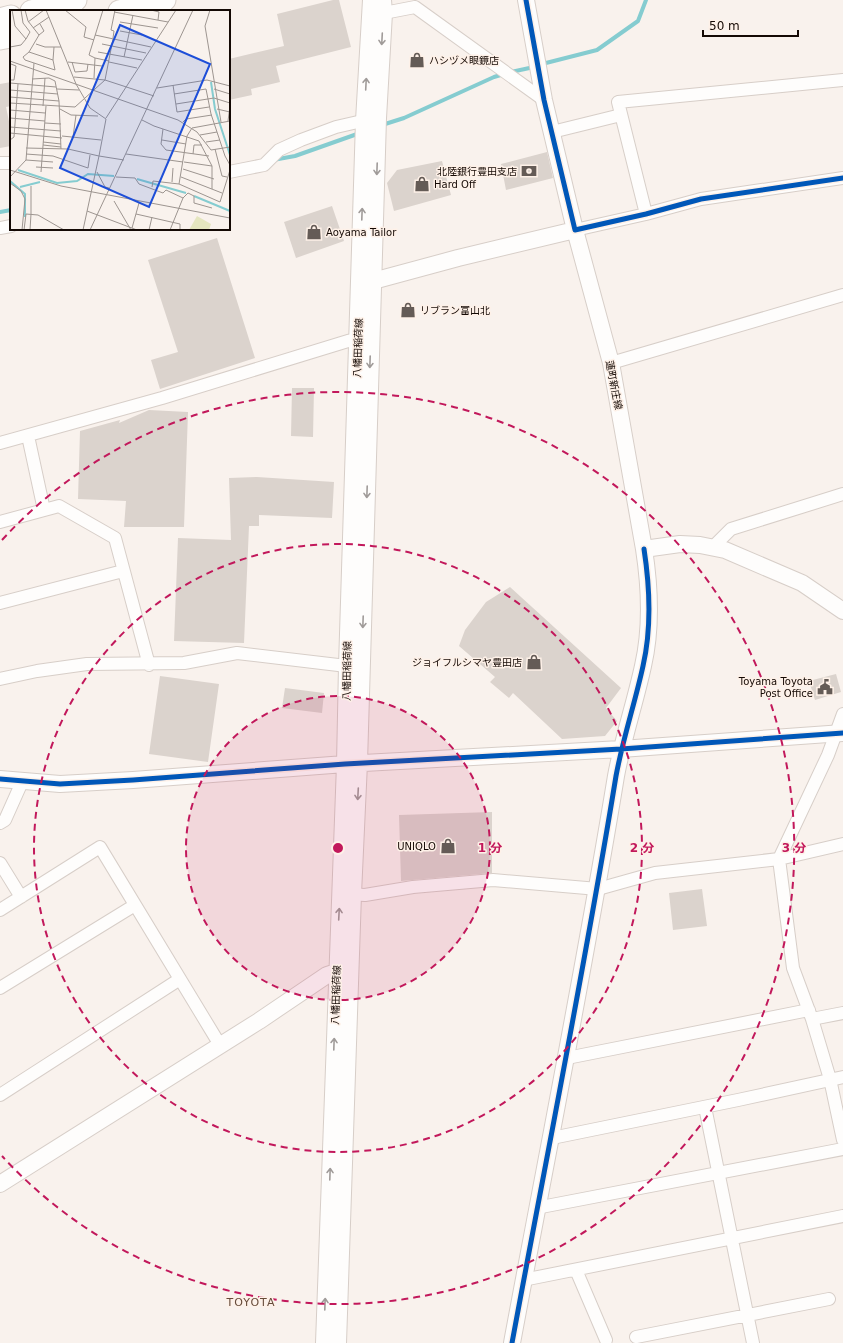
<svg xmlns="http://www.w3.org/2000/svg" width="843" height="1343" font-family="'DejaVu Sans','Noto Sans JP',sans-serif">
  <rect width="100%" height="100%" fill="#f9f2ed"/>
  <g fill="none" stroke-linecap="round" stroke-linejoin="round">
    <!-- stream -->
    <path stroke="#85ccd0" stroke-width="4" d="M542,64L597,50L638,21L646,0
      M511,72L534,67
      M382,125L404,118L494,77L504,74
      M273,160L295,156L360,133
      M0,212L11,210"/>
  </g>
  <!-- building -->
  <path fill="#dbd3cd" d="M333,0H339L351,47L276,66L280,82L251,89L252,95L229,100V59L284,46L277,14Z
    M11,82V106L6,107L11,131V146L0,148V84Z
    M547,152L553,178L506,190L501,164Z
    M442,161L451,195L394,211L387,183L397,170Z
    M332,206L344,241L296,258L284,222Z
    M217,238L255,358L160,389L151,360L178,352L148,260Z
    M292,388H314L313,437L291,436Z
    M149,410L188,412L184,527H124L126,501L78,499L80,431L120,420L119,423Z
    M257,477L334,482L332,518L259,515V526H249L244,643L174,641L178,538L231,540L229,478Z
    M510,587L621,688L606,708L617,721L605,736L562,739L513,693L509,698L490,682L495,677L459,646L465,630L486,602Z
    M836,674L841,692L815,700L809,681Z
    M160,676L219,684L208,762L149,754Z
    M285,688L324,693L322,713L282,708Z
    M492,812V873L401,881L399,815Z
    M702,889L707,926L673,930L669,893Z"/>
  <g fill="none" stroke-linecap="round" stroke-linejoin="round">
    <defs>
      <path id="street" d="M384,13L415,7L544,100
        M552,132L621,115
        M0,163H11
        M229,172L264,165L279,150L301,140L336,127L371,119
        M646,214L618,102L843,80
        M0,228L11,226
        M575,230L646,214L701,199L843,178
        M611,363L843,295
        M28,436L44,510
        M0,443L162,398L348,341L364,338
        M0,522L59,506L115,538L149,665
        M713,547L731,529L843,494
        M0,603L123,571
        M0,679L37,671L87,664L184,663L237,653L355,667
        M843,714L828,755L779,859L793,968L812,1019L830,1079L843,1140
        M0,823L5,820L22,782
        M0,863L21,897
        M346,894L365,895L413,887L493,880L598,889L655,873L779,859L843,844
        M0,910L100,847L220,1045
        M0,988L135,905
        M812,1019L843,1013
        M567,1058L809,1010
        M0,1095L180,979
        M705,1107L753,1343
        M552,1138L738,1100L843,1077
        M536,1208L843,1149
        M576,1270L606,1340
        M523,1280L843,1216
        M636,1337L829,1299"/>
      <path id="secondary" d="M526,0L544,100L575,230L611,363L644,549L680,544L700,545L725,550L802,583L843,611
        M365,281H373L458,258L575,230
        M0,779L60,784L133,780L345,764L621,749L843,733
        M0,1184L259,1021L327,975L345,969
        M324,1343L345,764L347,666L364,121L371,0
        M338,1343L353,894L359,763L378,118L384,13L383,0
        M512,1343C547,1154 585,966 616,776C623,738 635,703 643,666C652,627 650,588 644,549"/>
      <path id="highway" d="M31,11L76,0
        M119,11L165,0
        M0,19L11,16
        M0,39L11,37"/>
    </defs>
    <!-- street casing -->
    <use href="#street" stroke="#d7cec8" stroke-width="14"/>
    <!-- secondary casing -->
    <use href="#secondary" stroke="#d7cec8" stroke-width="18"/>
    <!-- highway casing -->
    <use href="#highway" stroke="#d7cec8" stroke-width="23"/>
    <!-- street -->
    <use href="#street" stroke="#fefdfc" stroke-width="12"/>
    <!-- secondary -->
    <use href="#secondary" stroke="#fefdfc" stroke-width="16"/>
    <!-- highway -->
    <use href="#highway" stroke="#fefdfc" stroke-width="21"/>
    <defs>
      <path id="cycleway" d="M526,0L544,100L575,230L646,214L701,199L843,178
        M0,779L60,784L133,780L345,764L621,749L843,733
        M512,1343C547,1154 585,966 616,776C623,738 635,703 643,666C652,627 650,588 644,549"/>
    </defs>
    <!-- cycleway casing -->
    <use href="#cycleway" stroke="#fef1e8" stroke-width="8"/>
    <!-- cycleway -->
    <use href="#cycleway" stroke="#0057b8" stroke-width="5"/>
  </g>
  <!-- one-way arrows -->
  <defs><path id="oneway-shaft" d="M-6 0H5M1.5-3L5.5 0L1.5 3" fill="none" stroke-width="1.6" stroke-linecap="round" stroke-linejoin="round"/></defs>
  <g stroke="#a09b99">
    <use href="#oneway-shaft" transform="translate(382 39) rotate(93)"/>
    <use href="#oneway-shaft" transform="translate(366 84) rotate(-87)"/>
    <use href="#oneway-shaft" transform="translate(377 169) rotate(92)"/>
    <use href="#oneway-shaft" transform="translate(362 214) rotate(-88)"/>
    <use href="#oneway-shaft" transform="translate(370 362) rotate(92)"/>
    <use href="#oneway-shaft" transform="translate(367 492) rotate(92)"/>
    <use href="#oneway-shaft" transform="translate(363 622) rotate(92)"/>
    <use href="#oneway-shaft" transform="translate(358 794) rotate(93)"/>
    <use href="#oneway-shaft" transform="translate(339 914) rotate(-87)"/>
    <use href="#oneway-shaft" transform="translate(334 1044) rotate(-88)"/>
    <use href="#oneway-shaft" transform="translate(330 1174) rotate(-88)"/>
    <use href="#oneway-shaft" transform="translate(325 1304) rotate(-88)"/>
  </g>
  <!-- distance rings -->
  <circle cx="338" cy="848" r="152" fill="#c2185b" fill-opacity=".12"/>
  <g fill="none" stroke="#c2185b" stroke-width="2" stroke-dasharray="7 5">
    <circle cx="338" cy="848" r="152"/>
    <circle cx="338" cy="848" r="304"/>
    <path d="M2 540A456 456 0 1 1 2 1156"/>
  </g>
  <!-- icons -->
  <defs>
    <symbol id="shop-bare" viewBox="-9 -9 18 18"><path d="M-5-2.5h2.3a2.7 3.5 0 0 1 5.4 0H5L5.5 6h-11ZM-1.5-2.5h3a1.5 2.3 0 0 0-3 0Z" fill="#645b56" stroke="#fef1e8" stroke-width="2.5" paint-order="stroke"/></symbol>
    <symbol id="bank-bare" viewBox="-9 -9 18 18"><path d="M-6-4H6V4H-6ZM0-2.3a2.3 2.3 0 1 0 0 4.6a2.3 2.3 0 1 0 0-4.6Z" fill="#645b56" stroke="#fef1e8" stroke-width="2.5" paint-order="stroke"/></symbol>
    <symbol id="civic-bare" viewBox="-9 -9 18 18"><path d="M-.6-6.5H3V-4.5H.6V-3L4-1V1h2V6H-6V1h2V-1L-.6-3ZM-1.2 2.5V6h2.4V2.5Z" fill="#645b56" stroke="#fef1e8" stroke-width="2.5" paint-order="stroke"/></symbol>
  </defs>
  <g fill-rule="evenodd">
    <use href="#shop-bare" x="406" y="49" width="22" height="22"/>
    <use href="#bank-bare" x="518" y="160" width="22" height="22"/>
    <use href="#shop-bare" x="411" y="173" width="22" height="22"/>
    <use href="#shop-bare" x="303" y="221" width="22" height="22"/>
    <use href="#shop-bare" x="397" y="299" width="22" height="22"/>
    <use href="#shop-bare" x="523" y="651" width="22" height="22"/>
    <use href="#civic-bare" x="814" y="676" width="22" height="22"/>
    <use href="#shop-bare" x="437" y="835" width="22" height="22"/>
  </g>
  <g text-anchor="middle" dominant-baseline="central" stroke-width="3" stroke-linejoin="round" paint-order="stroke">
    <!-- poi labels -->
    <g font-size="10" fill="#140904" stroke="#fef1e8" text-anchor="start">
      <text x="429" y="60">ハシヅメ眼鏡店</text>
      <text x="517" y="171" text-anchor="end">北陸銀行豊田支店</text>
      <text x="434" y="184">Hard Off</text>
      <text x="326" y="232">Aoyama Tailor</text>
      <text x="420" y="310">リブラン富山北</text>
      <text x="522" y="662" text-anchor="end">ジョイフルシマヤ豊田店</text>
      <text x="813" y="681" text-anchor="end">Toyama Toyota<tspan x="813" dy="12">Post Office</tspan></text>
      <text x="436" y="846" text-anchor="end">UNIQLO</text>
    </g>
    <!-- street labels -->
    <g font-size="10" fill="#140904" stroke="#fef1e8">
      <text transform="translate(358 348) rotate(-88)">八幡田稲荷線</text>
      <text transform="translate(614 385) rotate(79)">蓮町新庄線</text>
      <text transform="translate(347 671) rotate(-89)">八幡田稲荷線</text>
      <text transform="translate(336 995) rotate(-88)">八幡田稲荷線</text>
    </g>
    <!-- neighbourhood labels -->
    <g font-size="11" letter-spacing="1" fill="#664b3a" stroke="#fef1e8">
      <text x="251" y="1302">TOYOTA</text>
    </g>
  </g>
  <!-- overview -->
  <g transform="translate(10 10)">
    <rect width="220" height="220" fill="#f9f2ed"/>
    <path d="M187,206L201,214L199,220H179Z" fill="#e5e6bf"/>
    <path fill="none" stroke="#85ccd0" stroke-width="2" d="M201,72L205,99L220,145M8,160L47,173L67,171L78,164L104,166M127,169L176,183M0,171L15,184V207M10,177L30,172M184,186L220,201"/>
    <path fill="none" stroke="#9d9590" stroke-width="1" d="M11,0L13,13L20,22L16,29M15,0L18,11L29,25L19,42M36,0L66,74L80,98L96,109L89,146L114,150M55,0L76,17L74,27L84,30M141,0L149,2L148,10M200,0L195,16L211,112M104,2L158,12M18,12L34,0M110,12L148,18M23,18L39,7M110,21L132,25M29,25L34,21L30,14M85,25L141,37M103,28L104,21L101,20L105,0M26,34L35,37H51M92,34L136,43M0,37L11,35L16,29L5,16L2,0M19,42L43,50L45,60L15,50L13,47ZM88,42L132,50M114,47L123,5M85,48L99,51M43,50L44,37M0,51L168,110L187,122L201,140L220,137M58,52L92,56M62,52L65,62L77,61L78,54M99,52L127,58M64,67L95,70L144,86M84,68L85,48L79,45L93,0M22,69L39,68L45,71L49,91L51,139M0,70H4L6,56L1,54M0,73L46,77M163,75L167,102L199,97M147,78L197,70L220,76M47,79L69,80M204,79L220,84M0,80L48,84M164,84L196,79L201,104L215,146L220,155M0,87L49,91M0,93L65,97L95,70L103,29M166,94L204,88L220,93M33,96L35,68M50,99L61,105L88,106M207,99L220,102M0,100L35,103M0,108L35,111M96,108L166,0M132,110L144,116L189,131L202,156V179M218,111L220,96M220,111L182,118L177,126L169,174L210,192L220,160M173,112L176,109L202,105M35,113L51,114M0,117L51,121M153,119L151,134L156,140L199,146M0,123L52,128M190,125L207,122M52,126L91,130M63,127L66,105M0,130L4,127L8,74M152,130L176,134M33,132L51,134M196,132L210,130M33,135L51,137M16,138L58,139L89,146L73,220M205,139L212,166L217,167M16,144L43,146L78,158L80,145M116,144L173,152M183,144L184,135H192M16,150L43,152M174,152L202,156M26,157L43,158M173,159L204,169M0,160L51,176L220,208M31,162L36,96M87,162L95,177L99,178M0,167L16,150L24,53M106,167L125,168L129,174L153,183L156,180L173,188L178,183L184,186V193L202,198M171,167L212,183M162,172L163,158M0,173L11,181L15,189L12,220M21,176V204M142,177L143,171L169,174M104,191L121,220M77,201L127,220M126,204L170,214V220M122,218L129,193M14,220L16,204L28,205L54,220M20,220L21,204M80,220L183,0M139,220L142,207M160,220L173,188"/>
    <path fill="#1d4ed8" fill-opacity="0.15" stroke="#1d4ed8" stroke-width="2" d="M110,15L200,54L139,197L50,158Z"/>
    <rect width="220" height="220" fill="none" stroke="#140904" stroke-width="2"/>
  </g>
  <circle cx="338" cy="848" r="6" fill="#c2185b" stroke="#fef1e8" stroke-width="2"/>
  <g font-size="12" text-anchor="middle" font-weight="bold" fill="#c2185b" stroke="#fef1e8" stroke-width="3" stroke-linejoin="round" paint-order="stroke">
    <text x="490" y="852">1 分</text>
    <text x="642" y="852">2 分</text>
    <text x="794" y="852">3 分</text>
  </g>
  <!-- scale -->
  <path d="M703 30v6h95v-6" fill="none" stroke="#140904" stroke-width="2"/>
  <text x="709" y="30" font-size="12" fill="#140904" stroke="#fef1e8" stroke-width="3" paint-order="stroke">50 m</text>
</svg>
